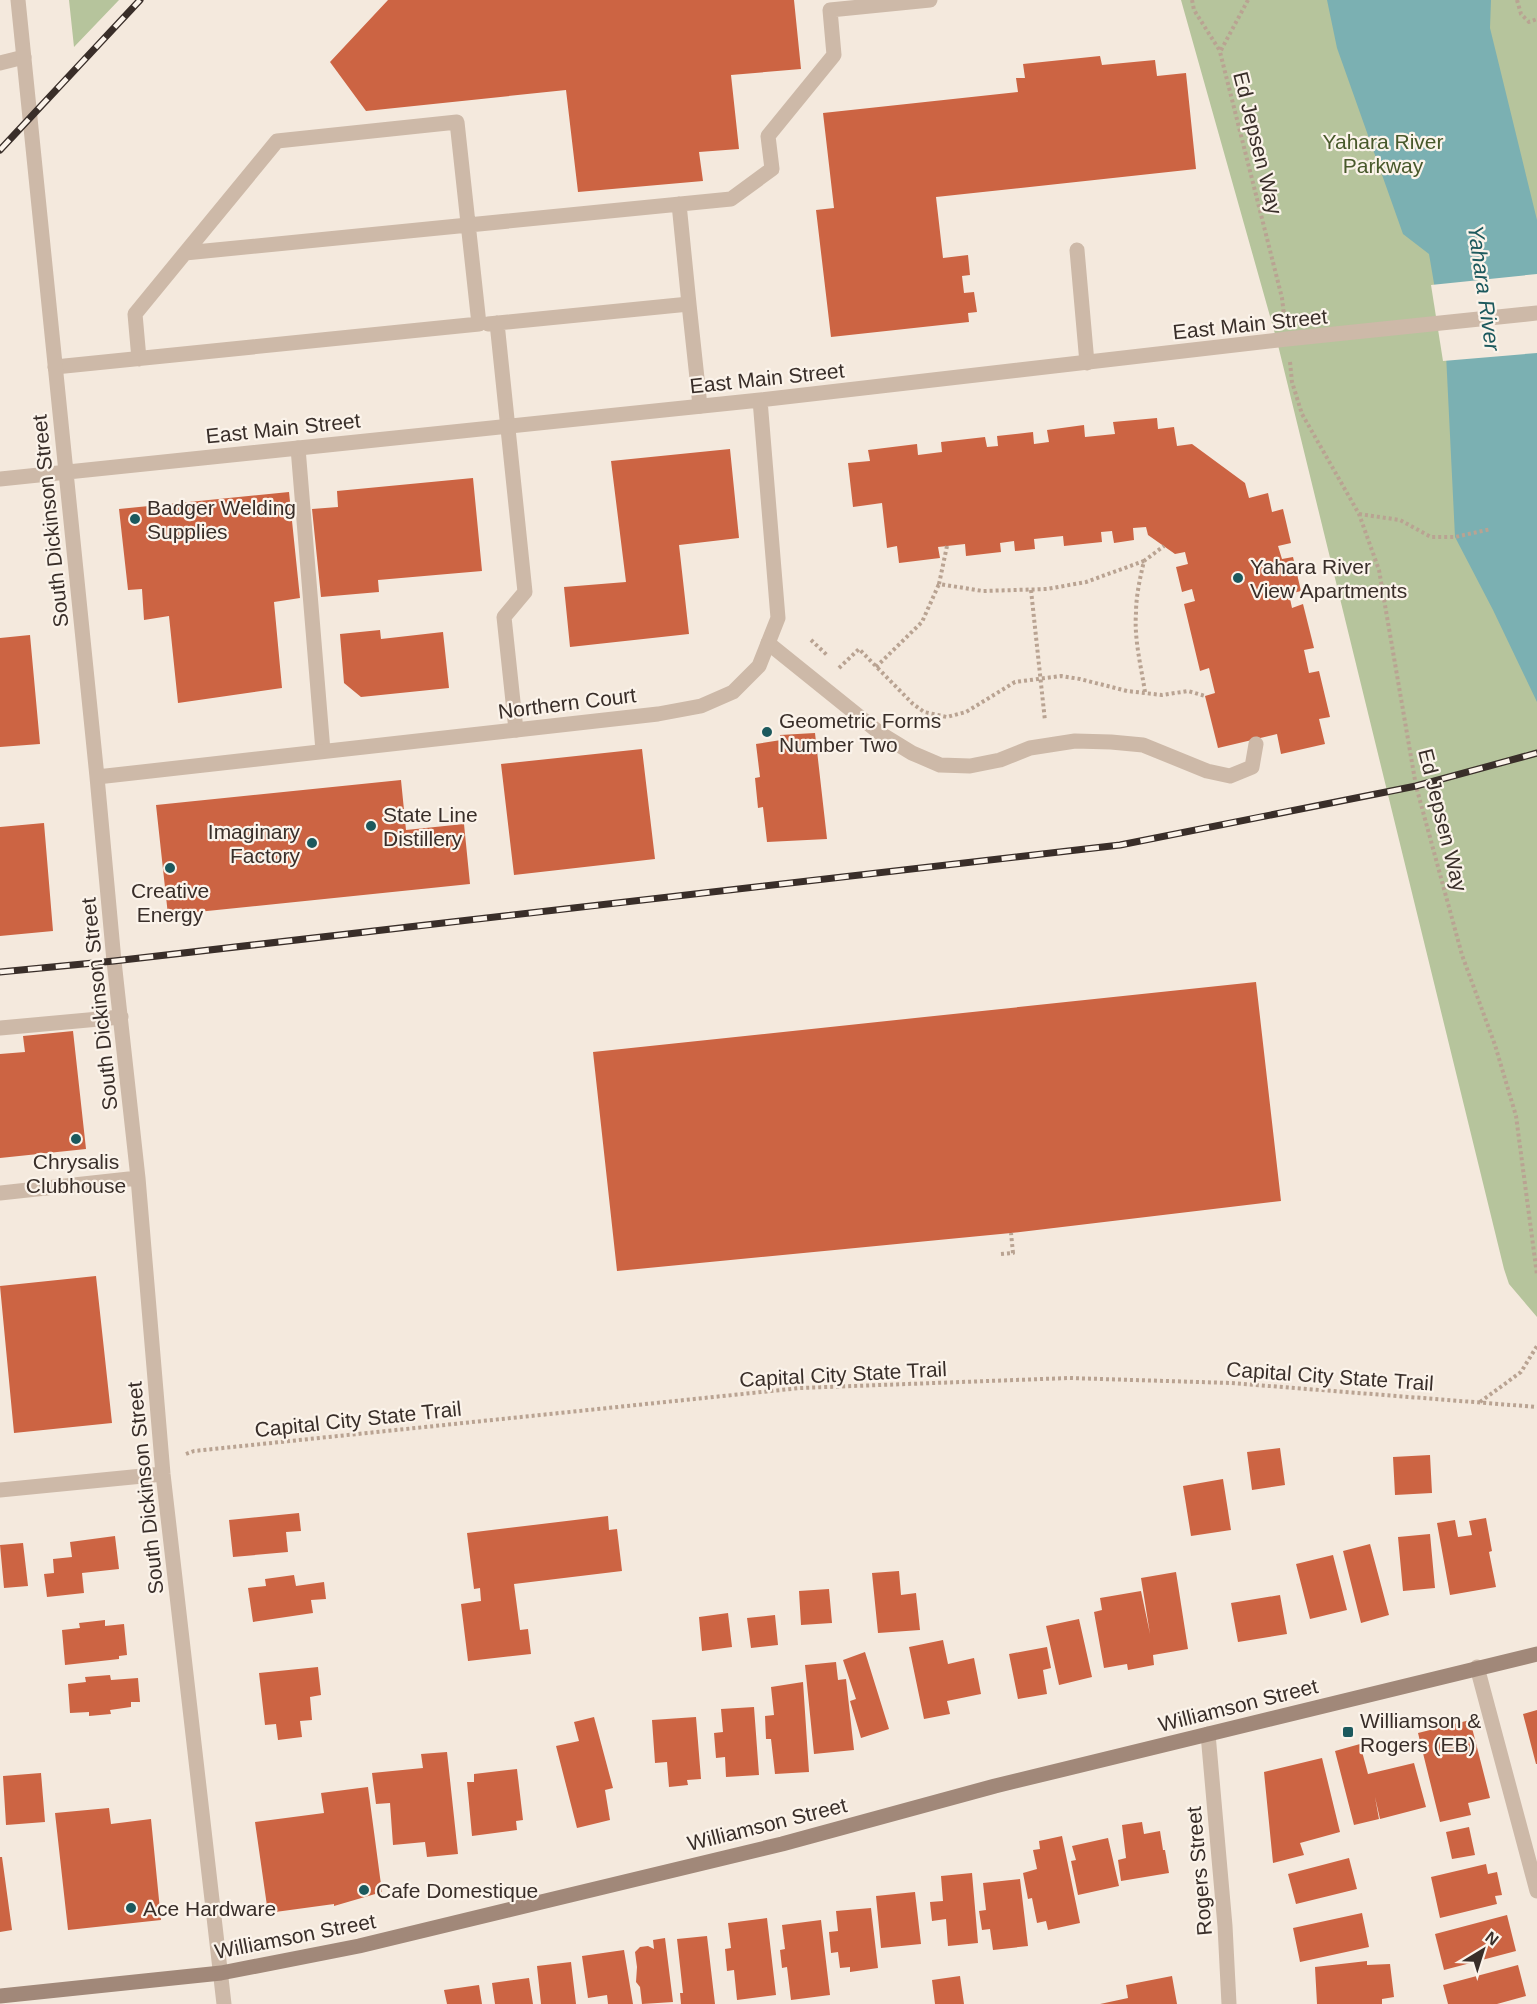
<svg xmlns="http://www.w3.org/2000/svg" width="1537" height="2004" font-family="Helvetica,sans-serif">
  <rect width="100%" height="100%" fill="#f4e9dd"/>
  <!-- green -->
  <path fill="#b6c49c" d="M69,0H119L74,47Z
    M1181,0H1537V1317L1509,1284L1504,1269L1277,341Z"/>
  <!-- water -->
  <path fill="#7bb0b2" d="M1327,0H1491L1490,28L1537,220V702L1493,610L1455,537L1446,354L1429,254L1403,234L1337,48Z"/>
  <!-- pier -->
  <path fill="#f4e9dd" d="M1537,274V353L1443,361L1431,285Z"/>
  <!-- building -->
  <path fill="#cc6443" d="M388,0H794L801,69L731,75L739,149L699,152L703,181L578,192L566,90L366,111L330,62Z
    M1100,56L1102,65L1155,60L1157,76L1186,73L1196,169L936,197L943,258L968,255L970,275L962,276L964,293L974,292L977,312L968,313L969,322L831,337L816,210L834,208L823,113L1018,92L1016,78H1025L1023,64Z
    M1157,418L1158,429L1174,427L1177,446L1192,444L1245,483L1249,498L1268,493L1272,512L1283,509L1291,543L1278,546L1282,559L1293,557L1301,591L1289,594L1292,608L1303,604L1314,648L1304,650L1309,673L1319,671L1330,717L1319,719L1325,744L1281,754L1277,734L1218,748L1205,696L1215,693L1209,668L1200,671L1184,604L1195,601L1192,589L1182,592L1176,567L1188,564L1185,552L1175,554L1148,535L1146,527L1133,528L1134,540L1114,543L1112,531L1101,532L1102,542L1064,546L1063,536L1034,539L1035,549L1015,551L1014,541L1000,543L1001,552L966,556L965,544L938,547L940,558L899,563L897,546L887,548L882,503L853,507L848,463L870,461L868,450L917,444L918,455L942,452L941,442L985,437L987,447L998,446L997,436L1033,432L1034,444L1049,442L1047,430L1084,425L1085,437L1115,434L1113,422Z
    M730,449L739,538L679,545L689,634L570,647L564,587L626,582L611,461Z
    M473,478L482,571L378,580L379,592L321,597L312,509L338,507L337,491Z
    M289,492L300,598L274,602L282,688L178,703L169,616L144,620L142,589L128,590L119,509Z
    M380,630L381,639L443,632L449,688L361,697L344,683L340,634Z
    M30,635L40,744L0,747V638Z
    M815,733L827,839L767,842L763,807L758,808L755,778L760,777L756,744L781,740L780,735Z
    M642,749L655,859L514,875L501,764Z
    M401,780L406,830L464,824L470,884L168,915L156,805Z
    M44,823L53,931L0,936V827Z
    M1256,982L1281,1201L1011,1233L617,1271L593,1052Z
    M73,1031L86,1149L0,1158V1054L25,1052L23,1036Z
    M96,1276L112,1423L14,1433L0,1286Z
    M1280,1448L1285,1485L1252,1490L1247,1452Z
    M1430,1455L1432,1493L1395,1495L1393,1457Z
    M1223,1479L1231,1530L1191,1536L1183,1486Z
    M299,1513L301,1531L286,1532L288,1552L233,1557L229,1520Z
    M608,1516L609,1530L617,1529L622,1571L514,1584L520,1630L528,1629L531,1654L468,1661L461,1604L481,1601L480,1588L474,1589L467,1533Z
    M1486,1518L1492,1551L1489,1552L1496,1587L1450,1595L1437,1523L1455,1520L1458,1537L1472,1535L1469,1521Z
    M1430,1534L1435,1588L1403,1591L1398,1537Z
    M115,1536L119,1569L82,1573L84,1593L47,1597L44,1574L54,1573L53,1559L72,1557L70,1542Z
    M23,1543L28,1586L4,1588L0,1545Z
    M1370,1544L1389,1615L1361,1623L1343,1551Z
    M1333,1555L1347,1610L1310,1619L1296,1564Z
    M899,1571L901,1595L916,1593L920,1630L878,1633L872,1573Z
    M1176,1572L1188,1649L1153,1655L1154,1665L1128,1670L1127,1664L1104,1668L1094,1612L1102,1610L1100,1598L1141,1591L1150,1634L1141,1578Z
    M294,1575L296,1586L324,1582L326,1599L311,1600L313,1613L253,1622L248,1588L266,1586L265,1579Z
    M829,1589L832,1623L801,1625L799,1591Z
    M1280,1595L1287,1634L1238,1642L1231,1603Z
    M728,1613L732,1647L702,1651L699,1617Z
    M775,1615L778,1645L751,1648L747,1618Z
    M1079,1619L1092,1677L1059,1685L1046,1626Z
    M105,1620V1626L124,1624L127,1655L119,1656V1659L65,1665L62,1630L80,1628L79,1623Z
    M943,1640L948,1664L974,1658L981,1694L947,1701L950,1714L924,1719L909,1647Z
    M1047,1647L1051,1668L1043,1670L1047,1694L1018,1699L1009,1654Z
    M865,1652L889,1729L861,1738L850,1701L856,1699L843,1660Z
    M836,1662L838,1680L846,1679L854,1750L814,1754L805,1665Z
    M318,1667L321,1695L310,1697L312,1720L300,1721L302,1737L278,1740L276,1724L265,1725L259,1673Z
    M110,1675L111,1680L138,1678L140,1702H131V1707L110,1710L111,1714L89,1716V1712L70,1713L68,1684L86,1682L85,1677Z
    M803,1682L809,1772L775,1774L771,1739H766L765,1716L774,1715L771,1687Z
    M754,1707L759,1775L726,1777L725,1757L716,1758L714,1733L723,1732L721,1709Z
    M1537,1710V1764H1536L1523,1714Z
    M594,1717L613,1788L605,1790L610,1820L577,1828L556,1746L579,1741L574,1722Z
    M696,1717L701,1779L687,1780L688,1785L669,1787L667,1762L655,1763L652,1720Z
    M1470,1720L1490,1798L1468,1803L1471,1815L1440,1822L1418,1733Z
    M1360,1744L1368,1774L1414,1763L1426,1807L1380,1819L1375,1797L1379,1819L1354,1825L1335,1751Z
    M447,1752L458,1854L427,1857L425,1842L393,1845L390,1803L376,1804L372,1773L423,1768L421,1754Z
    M1322,1758L1340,1832L1300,1843L1304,1855L1273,1863L1264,1772Z
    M517,1769L523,1820L516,1821L517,1830L472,1836L467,1782H474V1774Z
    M41,1773L45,1822L6,1825L3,1776Z
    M368,1787L382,1892L334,1906V1904L268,1913L255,1822L324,1813L321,1793Z
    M109,1808L111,1824L151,1819L161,1920L68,1930L55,1813Z
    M1142,1822L1144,1834L1160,1831L1163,1850H1165L1169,1873L1121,1881L1118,1860L1126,1858L1122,1825Z
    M1469,1827L1475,1855L1452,1859L1446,1832Z
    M1062,1836L1080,1923L1048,1930L1046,1921L1037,1923L1032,1898L1028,1899L1023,1873L1037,1869L1033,1850L1040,1849L1039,1841Z
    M1108,1838L1119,1886L1078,1895L1071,1861L1076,1860L1072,1846Z
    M0,1857H2L12,1930L0,1932Z
    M1349,1858L1357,1889L1296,1904L1288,1874Z
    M1486,1864L1488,1874L1497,1872L1502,1895L1495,1896L1497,1904L1440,1918L1431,1877Z
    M972,1873L978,1943L948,1946L946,1919L932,1921L930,1902L943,1901L941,1876Z
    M1020,1879L1028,1946L993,1950L990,1929L982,1930L979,1911L986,1910L983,1883Z
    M915,1892L921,1944L881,1948L876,1896Z
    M871,1908L878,1968L850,1972V1967L840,1968L838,1952L831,1953L829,1932L838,1931L836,1911Z
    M1362,1913L1369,1947L1300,1962L1293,1928Z
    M1507,1915L1516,1951L1444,1970L1435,1934Z
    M767,1918L776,1995L737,2000L734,1970L727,1971L725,1949L731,1948L728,1923Z
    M821,1920L830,1995L791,2000L787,1967L782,1968L780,1950L785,1949L782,1925Z
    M707,1936L715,2004H681L680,1993H683L677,1939Z
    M665,1938L673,2002L642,2004L640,1987L636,1982L637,1967L635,1952L640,1947L648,1946L654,1949L653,1940Z
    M624,1950L633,2004H608L607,1995L588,1998L582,1956Z
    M1367,1961V1965L1390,1964L1394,1997L1382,1999V2004H1317L1315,1967Z
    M571,1962L576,2004H541L537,1966Z
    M1518,1965L1526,1996L1497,2004H1448L1443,1985Z
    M960,1976L964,2004H935L932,1980Z
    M1172,1976L1177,2004H1100L1128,1998L1126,1985Z
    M529,1978L533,2004H495L492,1983Z
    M479,1985L482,2004H447L444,1990Z"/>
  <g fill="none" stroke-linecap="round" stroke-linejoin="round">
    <!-- path -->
    <path stroke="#b9a392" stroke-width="4" stroke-dasharray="3 3" stroke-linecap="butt" d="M1192,0L1194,10L1220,51
      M1248,0L1220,52L1282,298L1284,315
      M1517,0L1521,14L1529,22L1537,19
      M1290,362L1292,382L1302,414L1359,514L1379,570L1416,786L1462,955L1495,1045L1516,1116L1537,1275
      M1359,514L1400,520L1431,537H1455L1491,529
      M947,546L939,584L983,591L1047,589L1086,582L1144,561
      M1031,590L1045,721
      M811,640L828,656
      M876,667L922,622L939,584
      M839,668L859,649L913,704L924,712L947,717L966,712L1015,682L1061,676L1080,679L1127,691L1162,695L1188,691L1205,696
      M1145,692C1141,666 1134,639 1136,613C1136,596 1140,578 1144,561L1164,546
      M1001,1254L1013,1253L1011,1233
      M1480,1402L1521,1372L1537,1346
      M186,1454L194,1451L800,1388L1069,1378L1231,1383L1537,1407"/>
    <!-- lane -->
    <path stroke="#cdb9a8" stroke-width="15" d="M0,63L24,57
      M679,204L689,304
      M1077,250L1087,363
      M497,323L525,592L504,617L516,730
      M488,324L689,304L700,406
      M139,359L135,314L185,253
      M55,367L479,324L457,122L277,141L185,253L731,199L772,169L768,136L834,55L830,10L930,0
      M298,448L323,751
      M768,643L881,734L912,753L940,765L970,766L1000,760L1030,748L1075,741L1111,742L1143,745L1207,771L1230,776L1252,767L1256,744
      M0,1028L121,1017"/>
    <!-- street -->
    <path stroke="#cdb9a8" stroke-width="15" d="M18,0L97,777L114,961L138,1178L163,1474L224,2004
      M0,479L760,400L1287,339L1537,313
      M97,777L658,714L701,706L733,692L759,666L778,618L760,400
      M0,1193L138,1178
      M0,1490L163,1474
      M1477,1667L1537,1891
      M1208,1734L1225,1926L1229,2004"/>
    <!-- secondary -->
    <path stroke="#a18879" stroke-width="15" d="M0,1996L221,1973L359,1946L782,1844L995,1786L1537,1654"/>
    <defs>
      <path id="rail" d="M0,150L140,0
        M0,972L114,961L1120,845L1416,786L1537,753"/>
    </defs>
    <!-- rail casing -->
    <use href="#rail" stroke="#392e29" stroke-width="7"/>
    <!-- rail -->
    <use href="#rail" stroke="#fbf3ea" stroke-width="4.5" stroke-dasharray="14" stroke-linecap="butt"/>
  </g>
  <!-- markers -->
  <g fill="#1c595d" stroke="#fbf3ea" stroke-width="2">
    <circle cx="135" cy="519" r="6"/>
    <circle cx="1238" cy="578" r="6"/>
    <circle cx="767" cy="732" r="6"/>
    <circle cx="371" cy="826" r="6"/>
    <circle cx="312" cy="843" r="6"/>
    <circle cx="170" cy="868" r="6"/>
    <circle cx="76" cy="1139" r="6"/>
    <rect x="1342" y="1726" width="12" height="12" rx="3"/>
    <circle cx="364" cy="1890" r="6"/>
    <circle cx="131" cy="1908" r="6"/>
  </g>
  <g text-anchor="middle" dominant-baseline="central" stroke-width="4.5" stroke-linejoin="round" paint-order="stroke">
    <!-- park labels -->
    <g font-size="21" fill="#48592b" stroke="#fbf3ea">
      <text x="1383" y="141">Yahara River<tspan x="1383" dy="24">Parkway</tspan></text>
    </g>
    <!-- street labels -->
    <g font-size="21" fill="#392e29" stroke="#fbf3ea">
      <text transform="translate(1258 143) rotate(76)">Ed Jepsen Way</text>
      <text transform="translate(1250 324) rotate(-6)">East Main Street</text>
      <text transform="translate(767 378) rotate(-6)">East Main Street</text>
      <text transform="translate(283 428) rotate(-6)">East Main Street</text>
      <text transform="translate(50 521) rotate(-96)">South Dickinson Street</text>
      <text transform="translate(567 703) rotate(-7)">Northern Court</text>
      <text transform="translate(1443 820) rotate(76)">Ed Jepsen Way</text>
      <text transform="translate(99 1004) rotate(-96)">South Dickinson Street</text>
      <text transform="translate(843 1374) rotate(-3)">Capital City State Trail</text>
      <text transform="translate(1330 1376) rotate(4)">Capital City State Trail</text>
      <text transform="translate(358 1419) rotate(-6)">Capital City State Trail</text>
      <text transform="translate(145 1488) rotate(-96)">South Dickinson Street</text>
      <text transform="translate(1238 1705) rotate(-14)">Williamson Street</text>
      <text transform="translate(767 1824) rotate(-14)">Williamson Street</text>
      <text transform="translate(1199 1871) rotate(-95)">Rogers Street</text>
      <text transform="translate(295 1936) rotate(-11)">Williamson Street</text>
    </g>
    <!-- poi labels -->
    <g font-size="21" fill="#392e29" stroke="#fbf3ea" text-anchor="start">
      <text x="147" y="507">Badger Welding<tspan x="147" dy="24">Supplies</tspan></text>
      <text x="1250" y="566">Yahara River<tspan x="1250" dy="24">View Apartments</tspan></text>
      <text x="779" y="720">Geometric Forms<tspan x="779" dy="24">Number Two</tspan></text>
      <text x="383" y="814">State Line<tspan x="383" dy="24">Distillery</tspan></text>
      <text x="300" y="831" text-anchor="end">Imaginary<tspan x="300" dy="24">Factory</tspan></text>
      <text x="170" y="890" text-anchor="middle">Creative<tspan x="170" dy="24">Energy</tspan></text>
      <text x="76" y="1161" text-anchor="middle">Chrysalis<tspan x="76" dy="24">Clubhouse</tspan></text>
      <text x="1360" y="1720">Williamson &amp;<tspan x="1360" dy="24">Rogers (EB)</tspan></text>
      <text x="376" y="1890">Cafe Domestique</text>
      <text x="143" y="1908">Ace Hardware</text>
    </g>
    <!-- water labels -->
    <g font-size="22" font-style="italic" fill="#1c595d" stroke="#fbf3ea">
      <text transform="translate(1484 288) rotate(82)">Yahara River</text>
    </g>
  </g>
  <!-- north arrow -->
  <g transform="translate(1483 1950) rotate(38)" stroke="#fbf3ea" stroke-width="4.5" paint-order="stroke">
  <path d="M0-4.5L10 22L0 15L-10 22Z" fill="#392e29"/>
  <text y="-9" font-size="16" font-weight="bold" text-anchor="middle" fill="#392e29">N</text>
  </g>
</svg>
